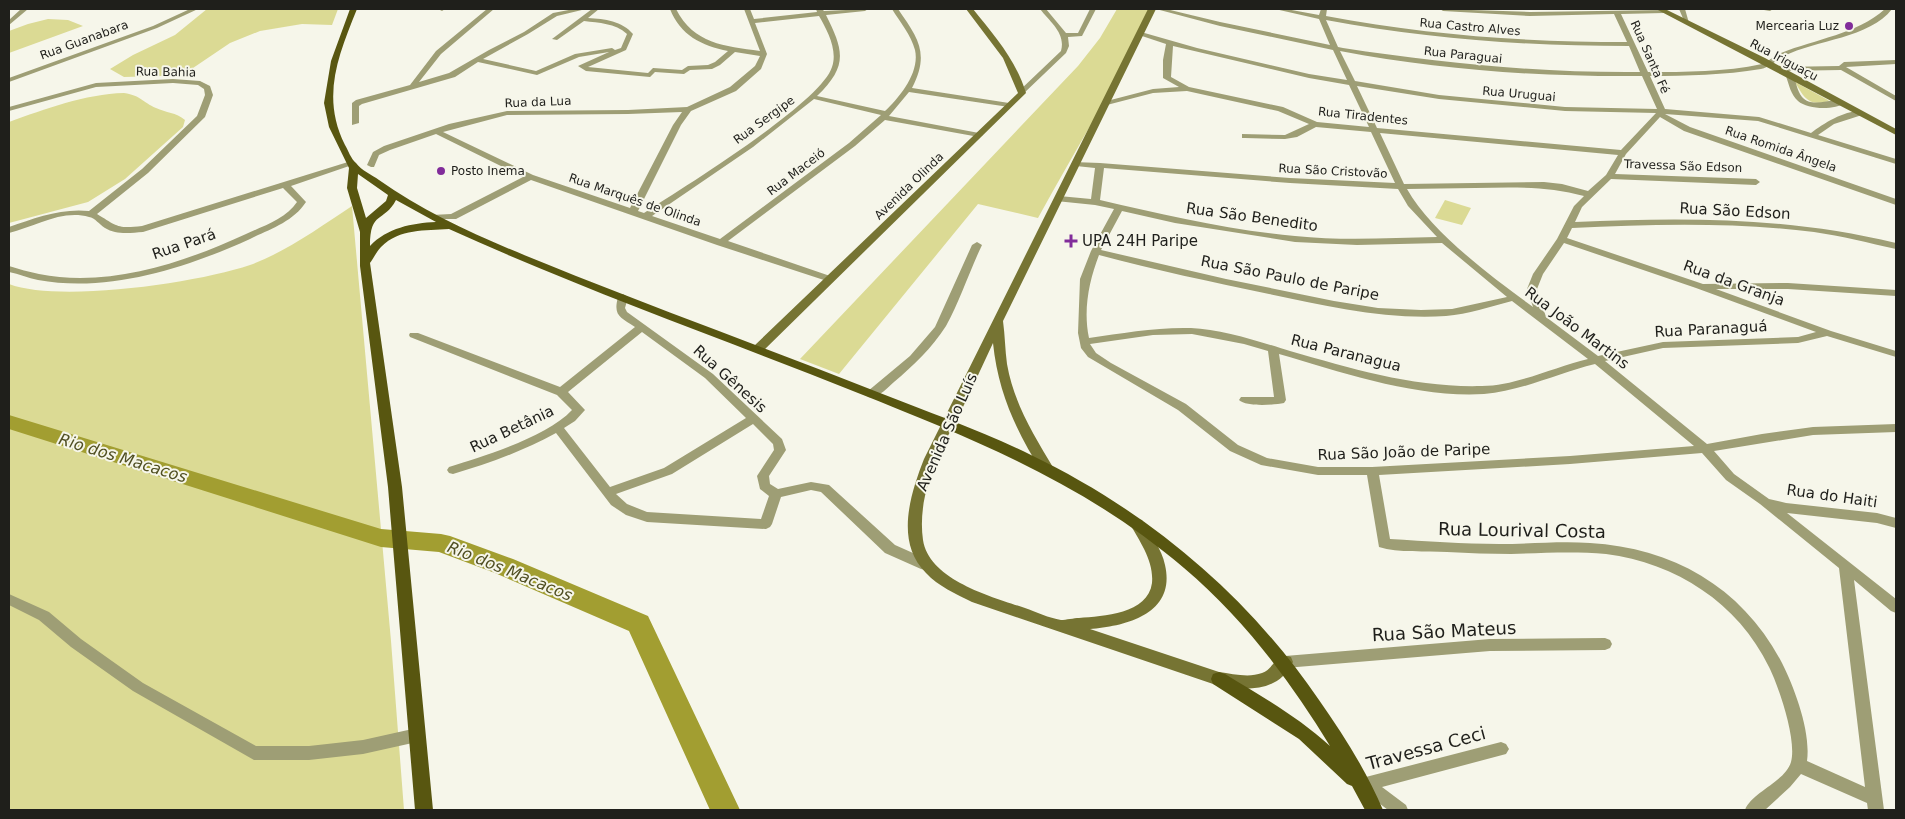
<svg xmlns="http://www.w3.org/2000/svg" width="1905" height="819" font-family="'DejaVu Sans',sans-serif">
  <rect width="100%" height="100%" fill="#f6f6ea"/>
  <!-- green -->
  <path fill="#dbda94" d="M207,9H338L332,25L302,24L260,31L230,43L193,68L162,76L124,77L110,69L133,55L175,35Z
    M1117,9H1152C1119,81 1076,148 1038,218L978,204L839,374L800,359L1078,66L1100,38Z
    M48,19L68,20L83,26L9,53V31L28,24Z
    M1795,82L1828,100L1829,101C1809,107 1804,98 1795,82Z
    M124,93C142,96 142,102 156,108C166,113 176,112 185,120L183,127L125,179L88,202L9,223V122C45,109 85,94 124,93Z
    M1445,200L1471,208L1462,225L1435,218Z
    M352,206L391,641L404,810H9V284C59,303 197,283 250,265C286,252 320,227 352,206Z"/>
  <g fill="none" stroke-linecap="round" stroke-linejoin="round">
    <!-- river -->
    <path fill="#a29e31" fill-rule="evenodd" d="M9,415L381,529L441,534L450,536L513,559L648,616L740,810H710L629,631L495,573L439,552L381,547L9,429Z"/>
    <!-- street -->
    <path fill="#9e9e75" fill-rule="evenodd" d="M21,9H28L9,25V20Z
      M190,9H198L157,28L9,82V78L153,26Z
      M438,9H445L442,11Z
      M487,9H494L441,54L419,82L449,73L489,50L524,32L553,13L574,9H586L557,16L528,34L483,59L536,71L575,54L612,48L615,50L621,48L627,34C615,23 599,23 584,21L557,40L552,39L592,9H599L588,18C605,19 622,21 633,34L626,50L588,67L648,73L653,68L682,70L688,66L708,65L715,62L728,51C702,46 680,35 670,9H676C694,44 724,46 760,51L744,9H750L754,19L817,12L816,9H822L824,11L868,9L865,11L826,15C844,51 848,66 817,96L885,111C900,97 920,72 915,50C911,35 900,22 892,9H898C918,38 930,53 912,88L1009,103L1013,105L1009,107L909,92L889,116L979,133L983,135L979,137L885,120L855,146L728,241L833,277L835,279L830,282L717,245L531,180L456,219H432V215L451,214L523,177L436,134L390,150L379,155L374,167H371L367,165L373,152L384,146L449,124L507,111L628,110L687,107L730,87L755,66L760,56L735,52L720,65L712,69L690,70L684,74L655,72L650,77L586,71L578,66L609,52L579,57L537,75L478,62L455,77L362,104L359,106V123L352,125V103L356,100L410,85L436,51ZM819,16C827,30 838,50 832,67C821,103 681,189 644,213L638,211L681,125L691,111L736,91L761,69L767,54L755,23ZM814,99L881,115L849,143L720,239L652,216L753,147ZM682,112L673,125L630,208L533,175L443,132L507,115L628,114Z
      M1040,9H1046L1066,33H1078L1090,9H1096L1082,36L1068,37L1069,46L1066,53L1022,95H1019V91L1061,51C1066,33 1050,22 1040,9Z
      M1156,9H1166L1220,22L1330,45L1319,19L1275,9H1286L1319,15L1321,9H1327L1326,16C1426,35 1525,42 1627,42L1614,14L1530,16L1443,11L1440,9L1530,12L1666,10V12L1664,13L1621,14L1648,72C1685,72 1725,72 1762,64C1769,62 1774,55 1781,53C1816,39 1857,34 1885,9H1892C1870,38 1816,40 1784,56C1776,60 1771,67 1761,69C1724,75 1687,76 1650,76L1665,109L1759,117L1811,133C1824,123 1845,110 1862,111V115L1834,124L1818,135L1896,159V164L1758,121L1665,114L1690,127L1896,199V205L1684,131L1660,117L1626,154L1615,174L1756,179L1760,182L1756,185L1611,179L1582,207L1575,222C1686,217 1787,217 1896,243V249C1869,243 1842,236 1814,232C1734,222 1653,224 1572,228L1567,238L1703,284L1788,283L1896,290V296L1788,289H1716L1831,331L1896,351V357L1827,336L1798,343L1663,348L1605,361L1707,444L1762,434L1813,427L1896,424V432L1813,435L1714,451L1734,474L1769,499L1786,503L1877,513L1896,518V528L1877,523L1787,513L1896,599V613L1891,611L1854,580L1884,810H1868L1867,803L1801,774L1790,787L1765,810H1745C1752,792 1785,782 1791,762C1797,740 1779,687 1769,667C1738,603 1676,563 1606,554C1574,551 1543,553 1511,554C1490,554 1469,553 1447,552C1427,551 1398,553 1379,547L1367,475H1318L1261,465L1230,451L1178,410L1088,357L1081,348L1078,333L1080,279L1091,251L1114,209L1095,205L1056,201L1055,199L1059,196L1091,199L1095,168L1076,166L1072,164L1073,162L1100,163L1290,178L1395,183L1371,132L1316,127L1297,137L1285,139L1245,138H1242V134L1285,135L1309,124L1278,111L1187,91L1153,93L1103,106V102L1153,89L1179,87L1163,78V60L1166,44L1139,35L1138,34L1141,32L1197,48L1309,74L1347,80L1333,50L1220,26ZM1326,20C1428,39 1526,46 1629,46L1640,72C1540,73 1442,63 1343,48L1338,47ZM1173,46L1309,78L1349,85L1369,127L1317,122L1283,107L1189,87L1171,77ZM1340,51C1440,70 1541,77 1642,76L1657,109L1565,107L1439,95L1355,81ZM1357,86L1439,99L1565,111L1656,113L1621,150L1377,128ZM1380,133L1618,155L1606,175L1588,191L1562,184L1544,182L1404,184ZM1104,168L1290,183L1398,189L1408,206L1437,237C1390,238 1342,241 1295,236C1229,230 1164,215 1100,200ZM1475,188C1512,187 1548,186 1584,196L1574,206L1557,239L1533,274L1527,289L1533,307C1492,277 1431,232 1407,189ZM1122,211L1175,223L1295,242L1357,245L1442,243L1507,297L1452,309L1421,310L1378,308L1334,301L1226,279L1101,250ZM1564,243L1696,288L1816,332L1798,337L1663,342L1598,356L1546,317L1537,289L1543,274ZM1099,255C1155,270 1212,282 1269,294C1327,306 1386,320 1446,316C1468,314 1490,307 1512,301L1588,359C1554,367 1516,386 1482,386C1416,388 1353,369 1290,351C1261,342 1221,329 1191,328C1157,327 1123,333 1089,338C1083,310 1089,281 1099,255ZM1192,334L1244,344L1268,351L1274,397H1241L1239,400C1246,407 1274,405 1284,403L1286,400L1279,354C1344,373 1416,398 1484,394C1522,391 1558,373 1595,364L1694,446L1570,456L1372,467H1318L1267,458L1238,445L1186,404L1111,363L1096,353L1090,344L1153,335ZM1702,453L1726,480L1760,504L1839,568L1865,787L1807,761C1811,732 1795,689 1782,663C1743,588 1674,548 1590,543C1560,541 1530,544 1499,544C1463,544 1426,541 1390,539L1379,475L1570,464Z
      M1679,9H1685L1689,23H1685Z
      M1758,9H1773L1770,11Z
      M1896,60V64L1846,67L1896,96V101L1841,70L1779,71L1775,69L1779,67L1839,66L1844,62Z
      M1787,74H1793C1796,81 1797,91 1802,97C1814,110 1833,95 1845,103C1835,110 1808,110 1798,101C1791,95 1789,85 1786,76Z
      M173,79L200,81L210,86L213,95L205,117L148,173L97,214C117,226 117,229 142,226L348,162H354L355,164L291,186L306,202C293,222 270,229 250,239C186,268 109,293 38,280C28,278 19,274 9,272V266C19,269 29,272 39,274C108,288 183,263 246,234C263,226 286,219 297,202L283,188L143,232C130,233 116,235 105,228C99,224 95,218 89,217C62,209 34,227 9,233V227C35,218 61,208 89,211L142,169L197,116L205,95L204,89L198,85L173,83L96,87L9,111V107L96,83Z
      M977,242L982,245C969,272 960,301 946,326C932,348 913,366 894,382C887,388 878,399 868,397L866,394L868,391L910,356L935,327L972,245Z
      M623,294L628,297L625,308L627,312L713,374L782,439L786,450L769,476L770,484L778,489L811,482L829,485L895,545L931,561L933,565L931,569L926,570L921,569L885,553L821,492L811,490L781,497L772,524L770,527L766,529L647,522L626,515L611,505L556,433C523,451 488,464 453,474L449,473L447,470L449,467C484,456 547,437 572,410L557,395L410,337L409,335L410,333H418L560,387L635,327C620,317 613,316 618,297ZM642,332L705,378L746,418L664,468L610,487L564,428L575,421L585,410L568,392ZM753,424L773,444L774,450L757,476L760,489L769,496L761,519L647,512L627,504L616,494L672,474Z
      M9,594L49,612L81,639L143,683L256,746H309L363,740L417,728L422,730L425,735L422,740L417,742L363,754L309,760H254L133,691L71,647L39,620L9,605Z
      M1605,638L1610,640L1612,644L1610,648L1605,650L1490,651L1285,668L1280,666L1278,662L1280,658L1285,656L1490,639Z
      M1501,742L1506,744L1509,749L1506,754L1382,787L1406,805L1408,810H1388L1375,800L1356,790L1354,785L1356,780L1362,778Z"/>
    <!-- secondary -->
    <path fill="#767433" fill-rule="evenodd" d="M966,9H973C994,35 1016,60 1026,93L762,352H754L752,349L754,346L1018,93L1003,58Z
      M1148,9H1156L1003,321C1005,335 1005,350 1007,364C1014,404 1034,435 1054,469L1052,472H1042C1016,431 998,392 993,343C984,362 975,382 966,401C944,444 916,490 923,540C929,580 992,597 1025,608C1036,612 1049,618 1061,620C1066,620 1074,618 1079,618C1103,616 1148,614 1152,583C1154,561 1140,542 1130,524L1132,520L1137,519L1142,520C1150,534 1162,549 1165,565C1176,613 1128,626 1090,629L1219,672C1233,674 1249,678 1262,673C1274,669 1276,652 1291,657L1293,662C1279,692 1247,691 1219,686L972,602C956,594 938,586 926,573C895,542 910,495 924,459Z
      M1656,9H1665L1765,58L1896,129V135Z"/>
    <!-- primary -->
    <path fill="#585610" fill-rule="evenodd" d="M350,9H357C338,56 321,97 345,145C348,150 351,159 356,163C361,170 372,175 379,180C438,222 509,249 576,276C677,316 779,353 880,393C931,413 982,431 1031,455C1147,511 1246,593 1319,700C1343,734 1367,772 1383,810H1365L1352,786L1347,784L1299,739L1213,684L1211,679L1213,674L1219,672L1225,674C1261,696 1298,717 1330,746C1290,680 1243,618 1184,568C1084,483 978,441 858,393C721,338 583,290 449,229C425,231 400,228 381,247C376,252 374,258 370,263L402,487L433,810H415L388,487L360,266V232L347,188L349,168L329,127L324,103L331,61ZM358,174L388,195L386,201L366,218L357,188ZM396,200L436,222C412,223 387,228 370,246C370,210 384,223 396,200Z"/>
  </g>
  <!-- markers -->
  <g fill="#812c9a" stroke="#f6f6ea" stroke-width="2">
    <circle cx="1849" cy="26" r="5"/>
    <circle cx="441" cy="171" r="5"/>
    <path d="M1068.5 233.5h5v5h5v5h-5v5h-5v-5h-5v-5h5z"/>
  </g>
  <g text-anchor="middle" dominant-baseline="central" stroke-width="4" stroke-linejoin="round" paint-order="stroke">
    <!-- far-poi labels -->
    <g font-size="12" fill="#1f1f1b" stroke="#f6f6ea" text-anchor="end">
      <text x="1839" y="26">Mercearia Luz</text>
      <text x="451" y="171" text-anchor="start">Posto Inema</text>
    </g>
    <!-- far-street labels -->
    <g font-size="12" fill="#1f1f1b" stroke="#f6f6ea">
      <text transform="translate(1470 27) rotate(5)">Rua Castro Alves</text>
      <text transform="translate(84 40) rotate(-20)">Rua Guanabara</text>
      <text transform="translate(1463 55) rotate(6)">Rua Paraguai</text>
      <text transform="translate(1650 57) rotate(66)">Rua Santa Fé</text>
      <text transform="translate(1784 60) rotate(28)">Rua Iriguaçu</text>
      <text transform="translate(166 72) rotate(1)">Rua Bahia</text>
      <text transform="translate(1519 94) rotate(5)">Rua Uruguai</text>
      <text transform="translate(538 102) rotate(-2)">Rua da Lua</text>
      <text transform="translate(1363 116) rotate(6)">Rua Tiradentes</text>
      <text transform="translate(764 120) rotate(-36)">Rua Sergipe</text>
      <text transform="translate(1781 149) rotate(19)">Rua Romida Ângela</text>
      <text transform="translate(1683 166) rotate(2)">Travessa São Edson</text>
      <text transform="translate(1333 171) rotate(3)">Rua São Cristovão</text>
      <text transform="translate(796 172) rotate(-37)">Rua Maceió</text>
      <text transform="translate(909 186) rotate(-44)">Avenida Olinda</text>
      <text transform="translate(635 200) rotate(19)">Rua Marquês de Olinda</text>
    </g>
    <!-- street labels -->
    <g font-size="15" fill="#1f1f1b" stroke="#f6f6ea">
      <text transform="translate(1735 211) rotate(3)">Rua São Edson</text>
      <text transform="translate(1252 217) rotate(8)">Rua São Benedito</text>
      <text transform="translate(184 244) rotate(-19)">Rua Pará</text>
      <text transform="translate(1290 278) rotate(11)">Rua São Paulo de Paripe</text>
      <text transform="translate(1734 283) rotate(20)">Rua da Granja</text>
      <text transform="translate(1577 328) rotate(37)">Rua João Martins</text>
      <text transform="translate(1711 329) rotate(-3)">Rua Paranaguá</text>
      <text transform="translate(1346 353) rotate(14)">Rua Paranagua</text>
      <text transform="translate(730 379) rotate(42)">Rua Gênesis</text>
      <text transform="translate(512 429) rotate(-25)">Rua Betânia</text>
      <text transform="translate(947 432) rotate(-66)">Avenida São Luís</text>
      <text transform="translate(1404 452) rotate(-2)">Rua São João de Paripe</text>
      <text transform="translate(1832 496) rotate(8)">Rua do Haiti</text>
    </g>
    <!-- poi labels -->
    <g font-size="15" fill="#1f1f1b" stroke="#f6f6ea" text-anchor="start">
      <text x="1082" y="241">UPA 24H Paripe</text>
    </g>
    <!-- water labels -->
    <g font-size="16" font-style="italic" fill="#504f23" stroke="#f6f6ea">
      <text transform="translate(123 458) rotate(17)">Rio dos Macacos</text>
      <text transform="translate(510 571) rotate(22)">Rio dos Macacos</text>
    </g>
    <!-- near-street labels -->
    <g font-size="18" fill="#1f1f1b" stroke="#f6f6ea">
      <text transform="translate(1522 530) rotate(1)">Rua Lourival Costa</text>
      <text transform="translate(1444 631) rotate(-3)">Rua São Mateus</text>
      <text transform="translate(1426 748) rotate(-15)">Travessa Ceci</text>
    </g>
  </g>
  <!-- border -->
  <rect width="1905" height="819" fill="none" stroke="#1f1f1b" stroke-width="20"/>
</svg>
